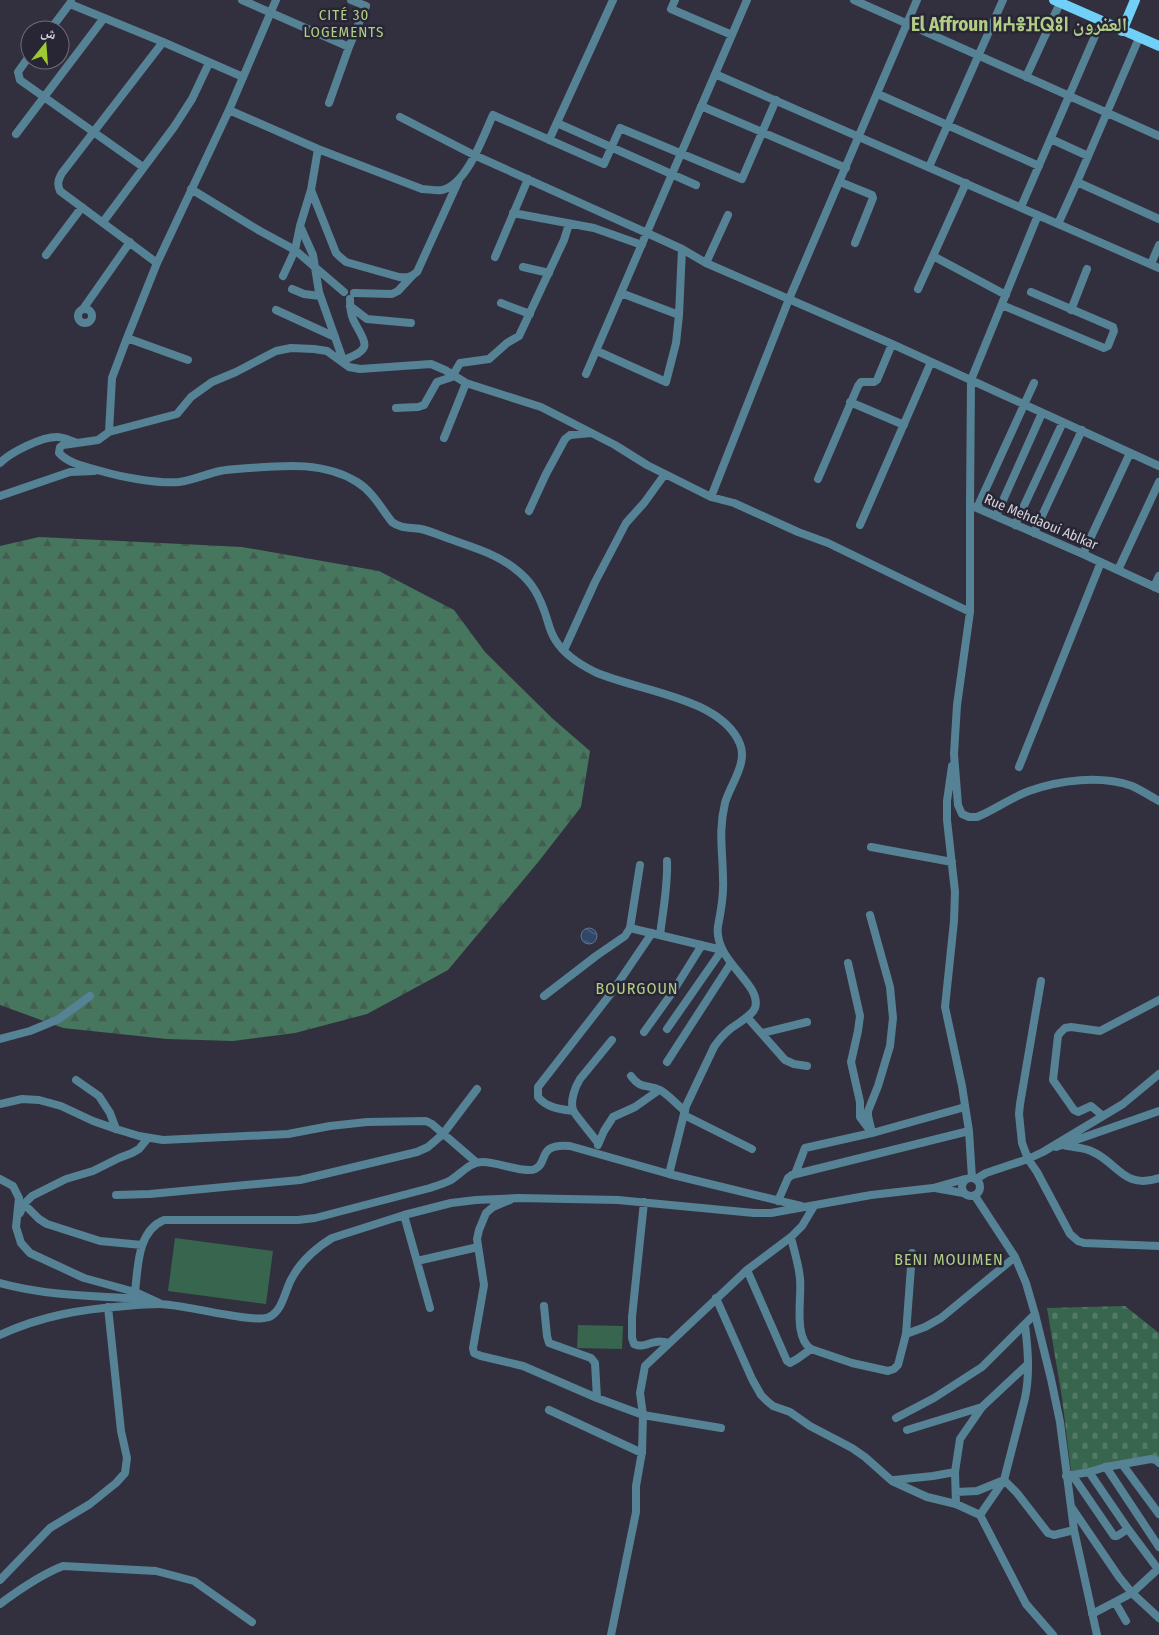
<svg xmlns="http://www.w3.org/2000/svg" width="1159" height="1635" font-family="'Fira Sans Condensed','Noto Naskh Arabic','Noto Sans Tifinagh',sans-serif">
  <defs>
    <pattern id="forest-firs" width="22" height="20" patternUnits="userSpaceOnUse" patternTransform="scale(1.25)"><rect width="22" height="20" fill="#46765e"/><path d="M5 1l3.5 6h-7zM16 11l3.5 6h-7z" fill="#435d51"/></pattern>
    <pattern id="cemetery-stones" width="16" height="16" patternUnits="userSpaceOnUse" patternTransform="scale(1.25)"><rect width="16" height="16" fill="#37654e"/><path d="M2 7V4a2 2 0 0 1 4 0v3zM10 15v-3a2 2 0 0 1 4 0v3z" fill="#537a67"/></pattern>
    <pattern id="water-waves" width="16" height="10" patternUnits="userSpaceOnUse" patternTransform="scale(1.25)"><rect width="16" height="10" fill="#314769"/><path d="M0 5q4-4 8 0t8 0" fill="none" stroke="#4e617e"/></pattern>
  </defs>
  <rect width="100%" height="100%" fill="#32303e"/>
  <!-- grass -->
  <path fill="#37654e" d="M175,1238L273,1251L266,1304L168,1291Z
    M578,1325L623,1326L622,1349L577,1348Z"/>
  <!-- forest -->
  <path fill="url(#forest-firs)" d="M39,537L242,547L379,571L454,610L485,652L553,719L590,751L581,807L539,861L448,970L367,1014L295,1033L233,1041L167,1039L63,1028L0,1005V546Z"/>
  <!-- cemetery -->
  <path fill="url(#cemetery-stones)" d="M1125,1306L1159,1333V1457L1071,1471L1062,1398L1047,1308Z"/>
  <!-- water -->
  <path fill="url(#water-waves)" stroke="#62718c" d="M581 936a8 8 0 1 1 16 0a8 8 0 1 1-16 0Z"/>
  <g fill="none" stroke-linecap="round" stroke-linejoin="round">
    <!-- minor -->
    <path stroke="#568295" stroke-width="8" d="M242,0L349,47
      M675,0L671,9L732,35
      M854,0L1159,136
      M70,4L163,42L243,77
      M50,30L71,2
      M1139,38L1077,182L1159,219
      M30,55L18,72L20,80L143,167
      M715,74L1159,268
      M1026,77L1060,3
      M878,94L1039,166
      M329,103L349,47L366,6L351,0
      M701,106L846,168
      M229,110L318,149L422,189C428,189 436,191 442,190C467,185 483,136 493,115L604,164L620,128L742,179L776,100
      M400,117L474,155L647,233L682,249L706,263L892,344L1159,466
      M557,123L696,185
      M16,134L104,18
      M1051,139L1088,156
      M549,140L613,0
      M318,149L311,190L300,226L313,255L319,292L342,357L345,361
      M929,167L1003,0
      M840,182L872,195L873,198L855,243
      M966,183L933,256L1006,295
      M191,189L260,231L295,250L344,292
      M311,190L336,253L340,257L346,262L399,277C407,278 411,277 417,272L458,182
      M1021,207L1101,22
      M513,213L594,228L642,245
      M1038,215L971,380L970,505L1083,554L1159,589
      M103,222L174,127L192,99L209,63
      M1058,224L1077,182
      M46,255L82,207
      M495,257L528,179
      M157,263L60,191C57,184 58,180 62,173L163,42
      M706,263L728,215
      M1151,264L1159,245
      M523,267L549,273
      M283,276L295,250L300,226
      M292,289L304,294L320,296
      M918,289L933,256
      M354,293L392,294L398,291L412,276
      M621,293L679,315
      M501,303L530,314
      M1002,305L1104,348L1108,346L1114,331L1113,327L1031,292
      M350,306L367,319L411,323
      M78 316a7 7 0 1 1 14 0a7 7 0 1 1-14 0Z
      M83,309L130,242
      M276,310L335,337
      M1071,310L1087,269
      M127,338L188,360
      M597,351L666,382L676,343L679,315L682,249
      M344,360C350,357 361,354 364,347C367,341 355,325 353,319C350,312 350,306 350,299
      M586,374L747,0
      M453,375L460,363L489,359L507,343L519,336L564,240L569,224
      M850,402L904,425
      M396,408L418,407L424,405L437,382L455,376
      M109,432L112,378L127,338L157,263L229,110L276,0
      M444,438L466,383
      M0,463C11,452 41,437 57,437C63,437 69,440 75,442
      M818,479L858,386L861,382H874L877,380L892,344
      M0,496L70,472L94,471
      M711,497L789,299L917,0
      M970,505V612L957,705L954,754L958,805L962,814L969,817H977C995,810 1010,798 1029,791C1060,780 1100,775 1132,786C1141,790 1150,796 1159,801
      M977,508L1034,383
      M529,511L546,474L565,439L570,435L591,433
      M996,516L1042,413
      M860,525L931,362
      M1015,525L1063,422
      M1034,533L1082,430
      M1083,554L1130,453
      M1118,570L1159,482
      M1154,587L1159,576
      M564,650L595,582L626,523L644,503L665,474
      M952,766L947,801V820L955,892L954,921L945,1007L962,1086L969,1131L972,1178
      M1019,767L1101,562
      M871,847L952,862
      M870,915L890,987L893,1018L890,1046L878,1086L868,1111V1116L872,1133
      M630,928L722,950L667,1029
      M660,935C663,910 668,886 667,861
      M848,963L860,1016L858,1031L851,1062L860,1102V1117L869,1129
      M1041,981L1020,1104L1019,1114L1022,1143L1028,1159L1037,1172L1070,1234L1078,1241L1084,1243L1159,1246
      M544,996L596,956L625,936L630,928L640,865
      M747,1017L785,1060L794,1064L807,1066
      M644,1032L672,993L702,945
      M762,1033L807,1022
      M0,1039L30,1031L59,1019L90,996
      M667,1062L731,963
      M631,1076C641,1090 648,1084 660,1090C669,1095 677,1105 685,1111
      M76,1080L99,1096L110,1113L116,1129
      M0,1104L22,1099L39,1100L61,1106L93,1121L116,1129L139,1136L163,1140L288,1134L330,1126L367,1122L426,1121L432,1124L476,1162
      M573,1111C560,1109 547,1108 538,1097V1087L612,992L652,933
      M684,1115L752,1149
      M1103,1116L1091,1106L1078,1112L1074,1110L1053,1080L1058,1036L1060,1033L1065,1028L1071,1027L1100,1031L1159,1000
      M598,1143C594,1137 575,1115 573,1110C570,1101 575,1087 580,1079L612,1040
      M598,1145L604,1131L613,1117L635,1107L659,1090
      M1063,1145C1073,1148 1084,1147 1093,1152C1118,1163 1124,1190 1159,1178
      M1056,1147L1159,1111
      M669,1174L686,1106L714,1047C718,1041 723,1035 729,1030C736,1024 752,1016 755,1008C763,984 713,961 718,926C721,911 724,895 723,880C723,852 718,832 725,803C730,785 748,763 740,744C721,697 637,691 595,672C581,665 564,654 556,641C551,634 549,626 547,619C540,597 533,582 514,568C495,553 469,546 447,538C439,535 430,531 421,529C410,527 401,529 392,522C381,508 372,491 357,482C325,462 286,465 250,468C240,469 229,469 220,471C206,474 194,480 179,482C158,484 121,477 101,471C87,467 69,464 59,453L60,447L63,445L98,440L109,432L177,414L191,397L212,382L236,372L276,351L291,348L314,349L327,351L349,367L360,369L431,364L445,370L466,383L541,407L615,445L647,465L711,497L734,503L798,532L828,543L970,612
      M795,1174L805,1148L876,1132L965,1107
      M962 1187a9 9 0 1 1 18 0a9 9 0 1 1-18 0Z
      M0,1179L13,1186L19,1198L16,1227L21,1243L30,1253L84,1278L135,1292L159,1303
      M976,1179L986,1173L1028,1159L1043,1152L1123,1104L1159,1074
      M935,1188L963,1193
      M116,1195L150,1194L300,1180L417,1152L428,1147L443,1134L477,1089
      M975,1196L1015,1257L1026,1283L1035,1314L1051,1379L1060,1422L1074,1530L1097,1635
      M510,1200L493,1207L486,1213L479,1230L477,1239L484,1285L473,1348L474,1353L481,1356L523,1366L597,1398L643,1415L721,1428
      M778,1201L788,1178L792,1175L969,1131
      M644,1202L632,1317V1338L634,1344C643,1348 647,1343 656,1342C660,1341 665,1342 669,1343
      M24,1204L39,1219L47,1224L100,1241L142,1245
      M20,1213L24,1204L32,1196L66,1179L93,1171L119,1158L132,1153L139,1149L148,1138
      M404,1215L430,1308
      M791,1237C794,1251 799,1265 800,1279C802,1298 793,1337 811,1349L852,1363L888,1371L894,1369L898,1365L906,1334L912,1253
      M417,1261L478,1247
      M747,1270L787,1361L790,1363L797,1359L811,1349
      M0,1283C47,1296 96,1296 144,1299
      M135,1292C138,1268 137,1231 164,1220H298L315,1218L430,1188C436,1186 443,1184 449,1181C459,1176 469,1162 482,1162C494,1161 526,1174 535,1169C549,1163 536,1143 570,1146L669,1174L801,1206
      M716,1298L752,1379L761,1395L767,1401L773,1406L790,1412L810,1426L852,1448L865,1457L892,1481L927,1497L956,1504L980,1515L1004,1480L1025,1398C1030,1374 1028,1350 1025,1325
      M544,1306L547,1336L549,1343L591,1358L595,1363L597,1398
      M906,1334L925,1327L941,1318L1015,1257
      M0,1335C40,1316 82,1309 126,1306C137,1305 149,1304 160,1304C182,1304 254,1324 269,1317C283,1311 285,1289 292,1278C301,1261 316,1248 332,1238L404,1215L451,1203L476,1200L518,1198L618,1200L754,1213H771L871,1195L933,1188L965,1179
      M549,1410L642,1453
      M896,1418L934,1398L982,1367L1035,1314
      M907,1430L982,1407
      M1122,1464L1159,1514
      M1106,1467L1159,1547
      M1089,1472L1128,1529L1158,1569
      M1066,1476L1089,1472L1106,1467L1151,1459L1156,1460L1159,1463
      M1073,1476L1114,1536H1117L1128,1529
      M894,1480L933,1476L955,1472
      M956,1492L977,1491L1004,1480L1017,1493L1048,1533L1054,1535L1074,1530
      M956,1504L955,1472L960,1439L982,1407L1028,1364
      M1072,1508L1119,1577L1132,1593L1159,1618
      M980,1515L1026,1604L1053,1635
      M0,1580L50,1528L90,1504L116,1483L125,1473L127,1458L121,1431L108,1307
      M1115,1602L1126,1621
      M0,1604C20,1589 40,1575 63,1566L156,1571L194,1581L252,1622
      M1092,1614L1132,1593L1159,1568
      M611,1635L636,1512V1486L642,1452L643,1415L640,1393L645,1366L747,1270L791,1237L802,1226L814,1206"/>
    <!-- major -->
    <path stroke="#71d0f8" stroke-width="10" d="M1054,0L1159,46
      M1122,31L1135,0"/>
  </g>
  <g text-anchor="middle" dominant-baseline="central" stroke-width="5" stroke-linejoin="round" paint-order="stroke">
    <!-- street labels -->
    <g font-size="14" fill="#d4d3dc" stroke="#282634">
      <text transform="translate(1041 522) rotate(23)">Rue Mehdaoui Ablkar</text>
    </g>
    <!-- neighbourhood labels -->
    <g font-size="15" letter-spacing="1" fill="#b2cd85" stroke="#282634">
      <text x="344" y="15">CITÉ 30<tspan x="344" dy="17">LOGEMENTS</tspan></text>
    </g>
    <!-- quarter labels -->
    <g font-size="16" letter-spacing="1" fill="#b2cd85" stroke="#282634">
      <text x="637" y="988">BOURGOUN</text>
      <text x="949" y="1259">BENI MOUIMEN</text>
    </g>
    <!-- district labels -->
    <g font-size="19" font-weight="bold" fill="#b2cd85" stroke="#282634">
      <text x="1019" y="24">El Affroun ⵍⵄⴻⴼⵕⵓⵏ العفرون</text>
    </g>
  </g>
  <!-- north arrow -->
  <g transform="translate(45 45) rotate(17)"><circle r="24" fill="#282634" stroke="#6d6b77"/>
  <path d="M0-4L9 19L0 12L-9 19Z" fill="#9dca30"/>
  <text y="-8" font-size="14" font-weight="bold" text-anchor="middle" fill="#d4d3dc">ش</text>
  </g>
</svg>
